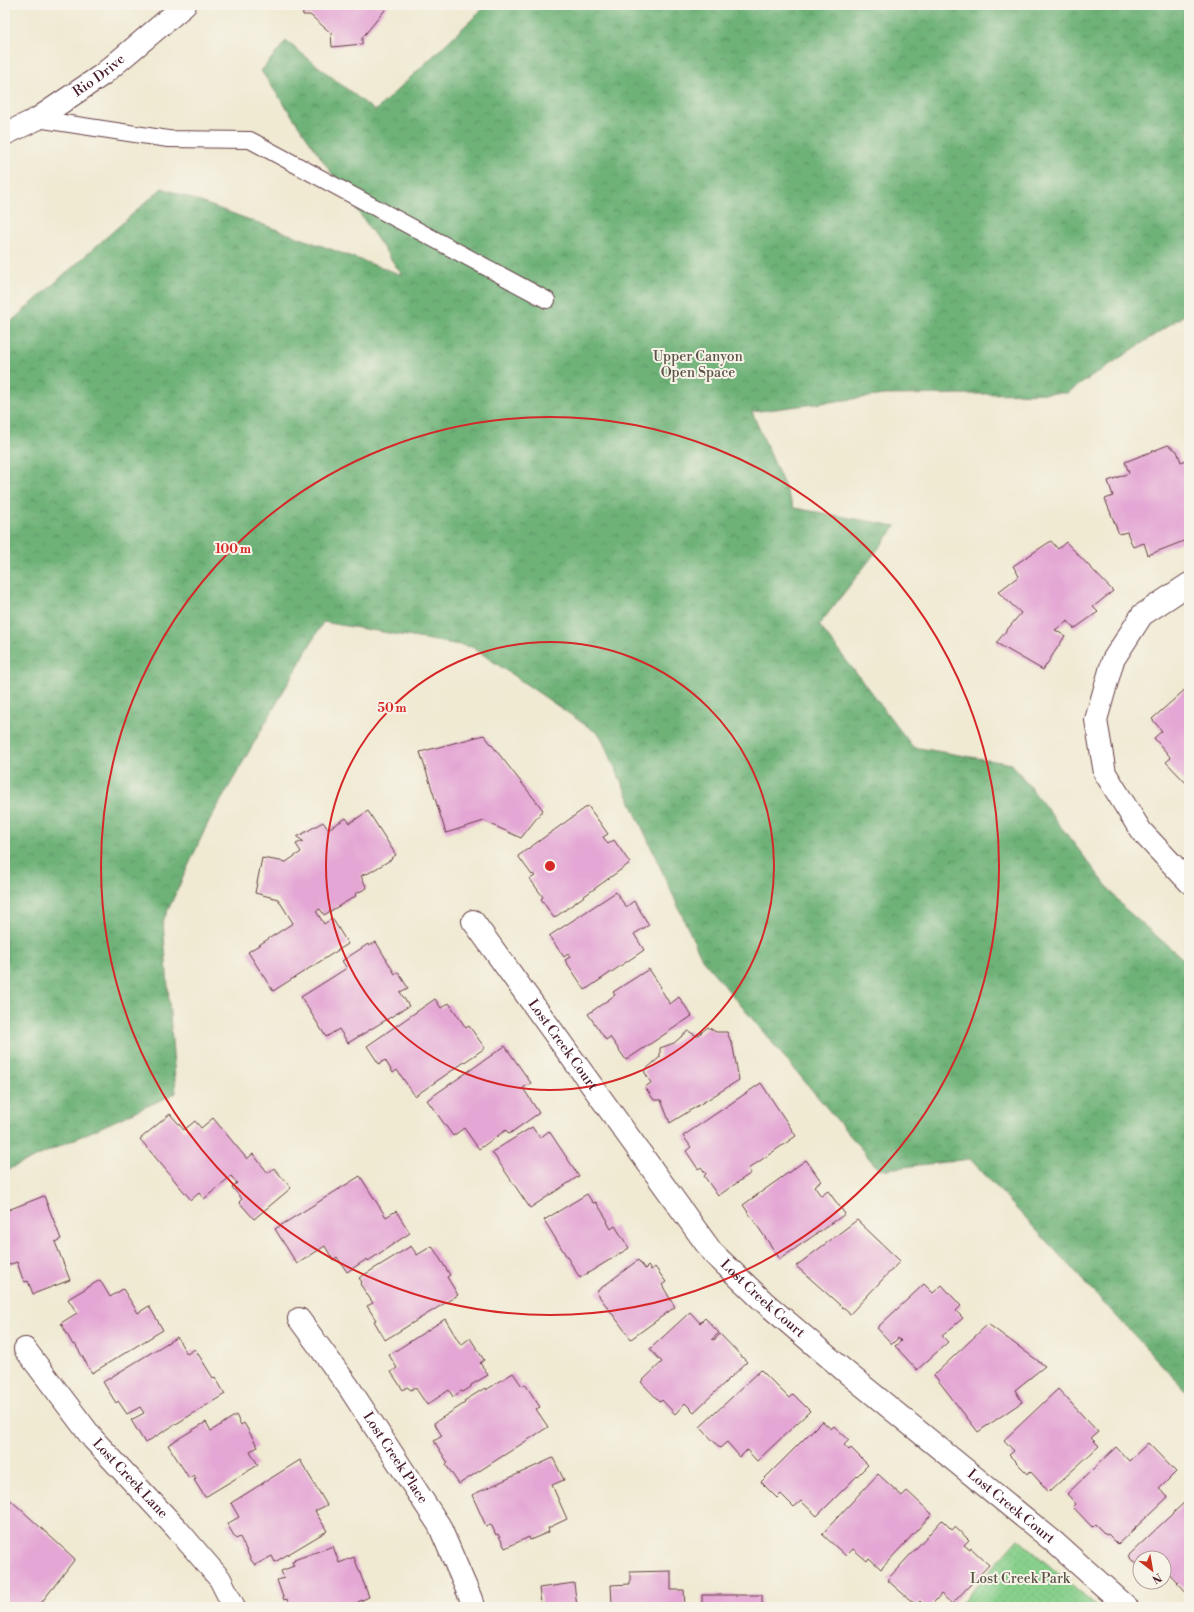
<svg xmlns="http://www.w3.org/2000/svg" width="1194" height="1612" font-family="'Libre Bodoni',serif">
  <defs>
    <pattern id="grass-dots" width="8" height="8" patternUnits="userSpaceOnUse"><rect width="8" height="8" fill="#88d08c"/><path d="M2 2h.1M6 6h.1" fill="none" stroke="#77b279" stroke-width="1.8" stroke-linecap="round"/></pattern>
    <pattern id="forest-crowns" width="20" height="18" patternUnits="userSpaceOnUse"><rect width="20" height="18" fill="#6eb278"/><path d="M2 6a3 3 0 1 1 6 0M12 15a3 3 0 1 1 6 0" fill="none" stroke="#5c9063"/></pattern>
  </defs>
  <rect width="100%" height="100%" fill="#f7f3e8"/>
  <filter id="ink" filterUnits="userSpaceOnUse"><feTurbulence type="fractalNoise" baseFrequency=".025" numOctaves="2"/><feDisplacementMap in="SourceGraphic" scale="8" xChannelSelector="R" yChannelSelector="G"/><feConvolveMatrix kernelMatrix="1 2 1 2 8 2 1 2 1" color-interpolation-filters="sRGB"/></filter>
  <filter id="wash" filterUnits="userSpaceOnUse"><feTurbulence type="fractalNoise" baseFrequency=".012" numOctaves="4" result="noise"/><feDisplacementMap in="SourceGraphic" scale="16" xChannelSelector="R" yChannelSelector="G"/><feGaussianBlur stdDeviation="0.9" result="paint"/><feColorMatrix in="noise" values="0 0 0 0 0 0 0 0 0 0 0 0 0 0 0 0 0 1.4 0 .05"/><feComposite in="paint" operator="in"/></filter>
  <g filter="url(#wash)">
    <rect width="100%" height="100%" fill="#f0ead3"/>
    <!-- grass -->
    <path fill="url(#grass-dots)" stroke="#69785c" d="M1018,1539L1098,1607H958Z"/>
    <!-- forest -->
    <path fill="url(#forest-crowns)" stroke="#5c6852" d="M487,5H1189V312L1067,393L884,395L752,412L794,508L896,526L819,625L913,747L1012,764L1124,908L1189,964V1394L970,1159L879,1170L702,959L600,735L472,647L323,622L207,825L163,921L176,1093L5,1171V327L162,188L402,275L261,71L286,41L375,111Z"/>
    <g id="blocks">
      <!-- building -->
      <path fill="#e4a6d4" d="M302,5H389L362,38V44L332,47L331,33L310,15H303Z
        M1168,445L1177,451L1181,462L1189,459V539L1148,555L1144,543L1133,547L1127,532L1119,534L1105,499L1113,496L1108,481L1129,473L1125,462Z
        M1051,541L1058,549L1066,542L1113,591L1093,607L1098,612L1074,629L1068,621L1055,630L1065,636L1043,670L996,643L1021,613L998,592L1019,576L1013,566Z
        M1189,686V782L1187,784L1166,762L1171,758L1154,738L1162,731L1152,719Z
        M484,735L543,810L521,838L484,821L446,833L420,752Z
        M588,806L608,834L603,837L608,844L614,840L630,863L554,918L541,899L543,897L530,879L535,876L533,874L532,875L518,856Z
        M368,811L396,855L391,858L392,859L367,874L366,873L361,876L367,888L355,894L356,896L324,915L320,909L316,911L324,924L332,918L348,944L273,991L248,952L293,923L278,899L255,893L262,858L286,862L301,852L296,844L303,841L297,837L323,822L328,829L346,818L350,823Z
        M616,892L626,907L634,901L649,925L634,934L644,950L585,990L565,960L570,957L568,954L564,957L549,936Z
        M376,942L395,974L398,972L408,988L400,992L409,1006L348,1043L339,1029L326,1037L301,997L347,968L342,961L368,944L369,946Z
        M649,969L661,987L660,988L670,1004L679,997L692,1016L626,1060L610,1037L606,1040L588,1014L615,995L613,992Z
        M435,999L441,1008L449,1003L466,1028L469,1026L485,1048L415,1096L397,1070L393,1073L385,1060L379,1064L367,1046Z
        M708,1027L716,1032H727L733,1047L739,1080L670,1123L661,1100H654L645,1087L651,1083L644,1071L660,1057V1048L674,1043L688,1031L697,1036Z
        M505,1046L531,1083L523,1088L539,1113L509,1134L506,1130L479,1149L464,1128L453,1136L427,1100Z
        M761,1083L796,1136L748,1169L751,1173L718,1196L704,1176L706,1174L701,1167L698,1169L686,1151L691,1147L683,1136Z
        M170,1114L184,1130L195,1121L201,1128L213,1118L247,1159L253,1154L268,1173L274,1168L291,1188L254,1219L239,1202L242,1199L232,1187L237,1183L231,1176L204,1199L199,1193L191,1200L140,1139Z
        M532,1127L540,1138L549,1131L579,1176L530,1208L492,1152Z
        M806,1160L821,1181L814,1186L821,1196L828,1191L845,1214L780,1259L743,1205Z
        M360,1176L386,1217L396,1211L410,1233L368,1261L367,1259L347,1272L337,1257L333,1260L325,1246L297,1264L275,1229Z
        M587,1194L593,1203L596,1202L608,1221L607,1222L611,1229L615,1226L629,1248L580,1278L544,1220Z
        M44,1196L61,1239L55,1242L70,1280L33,1294L28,1281L25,1282L22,1277L17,1262L5,1266V1203L8,1210Z
        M857,1220L900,1261L850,1314L796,1266Z
        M411,1246L417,1255L432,1246L450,1275L447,1277L458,1295L385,1340L374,1321L376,1320L367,1306L373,1303L360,1284L362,1282L359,1278Z
        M638,1260L645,1269L648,1266L651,1270L655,1267L666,1282L662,1285L675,1307L631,1339L596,1292Z
        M100,1280L110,1297L123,1289L138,1313L149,1306L163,1330L92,1373L75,1344L73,1345L61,1323L77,1313L68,1299Z
        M924,1284L933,1293L942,1285L961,1306L956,1311L963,1318L942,1336L948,1342L917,1370L895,1346L901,1341L898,1338L892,1344L877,1328Z
        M690,1312L700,1323L705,1318L719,1333L712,1339L714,1340L720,1334L747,1362L694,1412L685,1403L675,1414L662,1400L660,1402L641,1382L662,1362L650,1349Z
        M445,1319L461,1345L470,1338L484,1360L480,1363L488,1375L471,1385V1387L463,1392L461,1391L453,1397L449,1390L427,1405L415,1387L411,1390L407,1387L403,1390L391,1372L397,1368L389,1355Z
        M988,1324L1045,1366L1015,1390L1022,1402L978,1432L934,1375Z
        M177,1337L187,1354L195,1349L213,1378L215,1377L225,1394L145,1443L131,1420L144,1413L140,1407L127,1414L118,1401L116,1403L103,1382Z
        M761,1370L789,1398L793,1394L810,1411L757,1461L747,1450L740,1457L727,1442L720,1448L700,1427Z
        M513,1373L522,1386L525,1384L540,1407L536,1409L548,1427L459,1484L446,1465L448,1463L434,1441L442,1436L434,1423L465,1403L464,1401L485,1388L486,1390Z
        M1058,1389L1098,1432L1091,1438L1099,1446L1049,1492L1030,1471L1028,1474L1009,1455L1014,1451L1004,1440Z
        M236,1415L241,1425L244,1423L258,1447L250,1451L258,1465L205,1497L194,1480L196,1478L194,1475L189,1478L168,1445L206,1422L211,1431Z
        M822,1421L831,1429L834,1426L849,1440L844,1445L849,1450L851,1448L868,1465L817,1516L801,1501L794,1507L781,1494L777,1498L761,1482Z
        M1148,1443L1176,1472L1159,1489L1168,1497L1118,1544L1108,1534L1106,1535L1095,1524L1092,1527L1073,1507L1076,1504L1067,1494L1116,1447L1129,1461Z
        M553,1458L564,1480L552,1485L567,1519L548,1528L549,1532L530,1540L529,1537L505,1548L498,1534L496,1535L491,1524L486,1526L472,1495Z
        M300,1460L327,1505L315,1511L327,1531L275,1562L272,1556L255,1565L251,1560L240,1537L236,1539L227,1524L239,1517L231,1503Z
        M878,1474L902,1496L907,1491L932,1514L881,1569L869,1558L867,1561L853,1549L846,1556L822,1534Z
        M5,1495L75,1559L38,1607H5Z
        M1189,1498V1595L1167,1571L1164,1574V1558H1140V1569L1128,1556Z
        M942,1520L952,1530L955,1527L969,1540L964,1545L970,1550L971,1548L989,1565L952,1604L941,1594L930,1607H926L920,1601L916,1605L887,1580Z
        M333,1546L339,1563L354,1557L369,1597L358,1602L360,1607H290L287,1599L284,1600L277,1580L284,1578L281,1571L294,1566L292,1562L295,1561L294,1560Z
        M671,1571V1590H684L685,1607H609V1606L612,1605L611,1585L630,1584V1572Z
        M574,1583L577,1607H538V1603H541L539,1588Z
        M702,1595H762V1607H702Z"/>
    </g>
  </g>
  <g filter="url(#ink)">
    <use href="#blocks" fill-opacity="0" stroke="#633d44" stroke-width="1"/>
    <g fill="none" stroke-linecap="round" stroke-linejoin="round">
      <defs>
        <path id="service" d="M37,119L168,139L250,140L547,300"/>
        <g id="minor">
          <path d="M1189,584L1142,615L1113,660L1096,720L1105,773L1141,831L1189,882"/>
          <path id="s1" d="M473,921L712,1252L763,1301L846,1372L1054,1542L1127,1607"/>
          <path id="s2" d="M299,1319L348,1386L439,1525L471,1599L473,1607"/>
          <path id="s3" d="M25,1349L93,1439L177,1529L220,1579L234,1607"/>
        </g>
        <g id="tertiary">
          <path id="s4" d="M5,134L37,119L102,75L185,5"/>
        </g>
      </defs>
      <!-- service casing -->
      <use href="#service" stroke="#633d44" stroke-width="18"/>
      <!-- minor casing -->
      <use href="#minor" stroke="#633d44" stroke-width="24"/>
      <!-- tertiary casing -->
      <use href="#tertiary" stroke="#633d44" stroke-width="24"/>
      <!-- service -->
      <use href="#service" stroke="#fff" stroke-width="16"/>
      <!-- minor -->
      <use href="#minor" stroke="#fff" stroke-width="22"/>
      <!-- tertiary -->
      <use href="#tertiary" stroke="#fff" stroke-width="22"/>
    </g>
  </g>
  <!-- distance rings -->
  <g fill="none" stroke="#d62828" stroke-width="2">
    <circle cx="550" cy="866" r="224"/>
    <circle cx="550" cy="866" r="449"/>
  </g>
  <g text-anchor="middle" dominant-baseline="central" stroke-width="4" stroke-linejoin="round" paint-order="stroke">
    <!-- street labels -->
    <g font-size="14" fill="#4a1f2b" stroke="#f7f3e8">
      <text stroke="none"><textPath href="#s4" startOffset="111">Rio Drive</textPath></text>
      <text stroke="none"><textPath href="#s1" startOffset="153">Lost Creek Court</textPath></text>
      <text stroke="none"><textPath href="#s1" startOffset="477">Lost Creek Court</textPath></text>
      <text stroke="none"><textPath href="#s2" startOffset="169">Lost Creek Place</textPath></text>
      <text stroke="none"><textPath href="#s3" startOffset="167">Lost Creek Lane</textPath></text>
      <text stroke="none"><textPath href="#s1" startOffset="801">Lost Creek Court</textPath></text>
    </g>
    <!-- park labels -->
    <g font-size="14" fill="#5d5448" stroke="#f7f3e8">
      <text x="698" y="357">Upper Canyon<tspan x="698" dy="16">Open Space</tspan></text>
      <text x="1020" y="1579">Lost Creek Park</text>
    </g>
  </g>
  <circle cx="550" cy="866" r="6" fill="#d62828" stroke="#f7f3e8" stroke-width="2"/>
  <g font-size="12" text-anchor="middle" font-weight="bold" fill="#d62828" stroke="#f7f3e8" stroke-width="4" stroke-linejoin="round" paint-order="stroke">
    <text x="233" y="553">100 m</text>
    <text x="392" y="712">50 m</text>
  </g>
  <!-- margin -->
  <rect width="1194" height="1612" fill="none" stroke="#f7f3e8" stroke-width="20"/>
  <!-- north arrow -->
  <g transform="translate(1152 1570) rotate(149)"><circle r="19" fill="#f7f3e8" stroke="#b29e9c"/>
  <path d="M0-3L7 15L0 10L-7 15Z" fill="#c8321e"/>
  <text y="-6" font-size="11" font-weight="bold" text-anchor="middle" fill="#4a1f2b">N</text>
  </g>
</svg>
